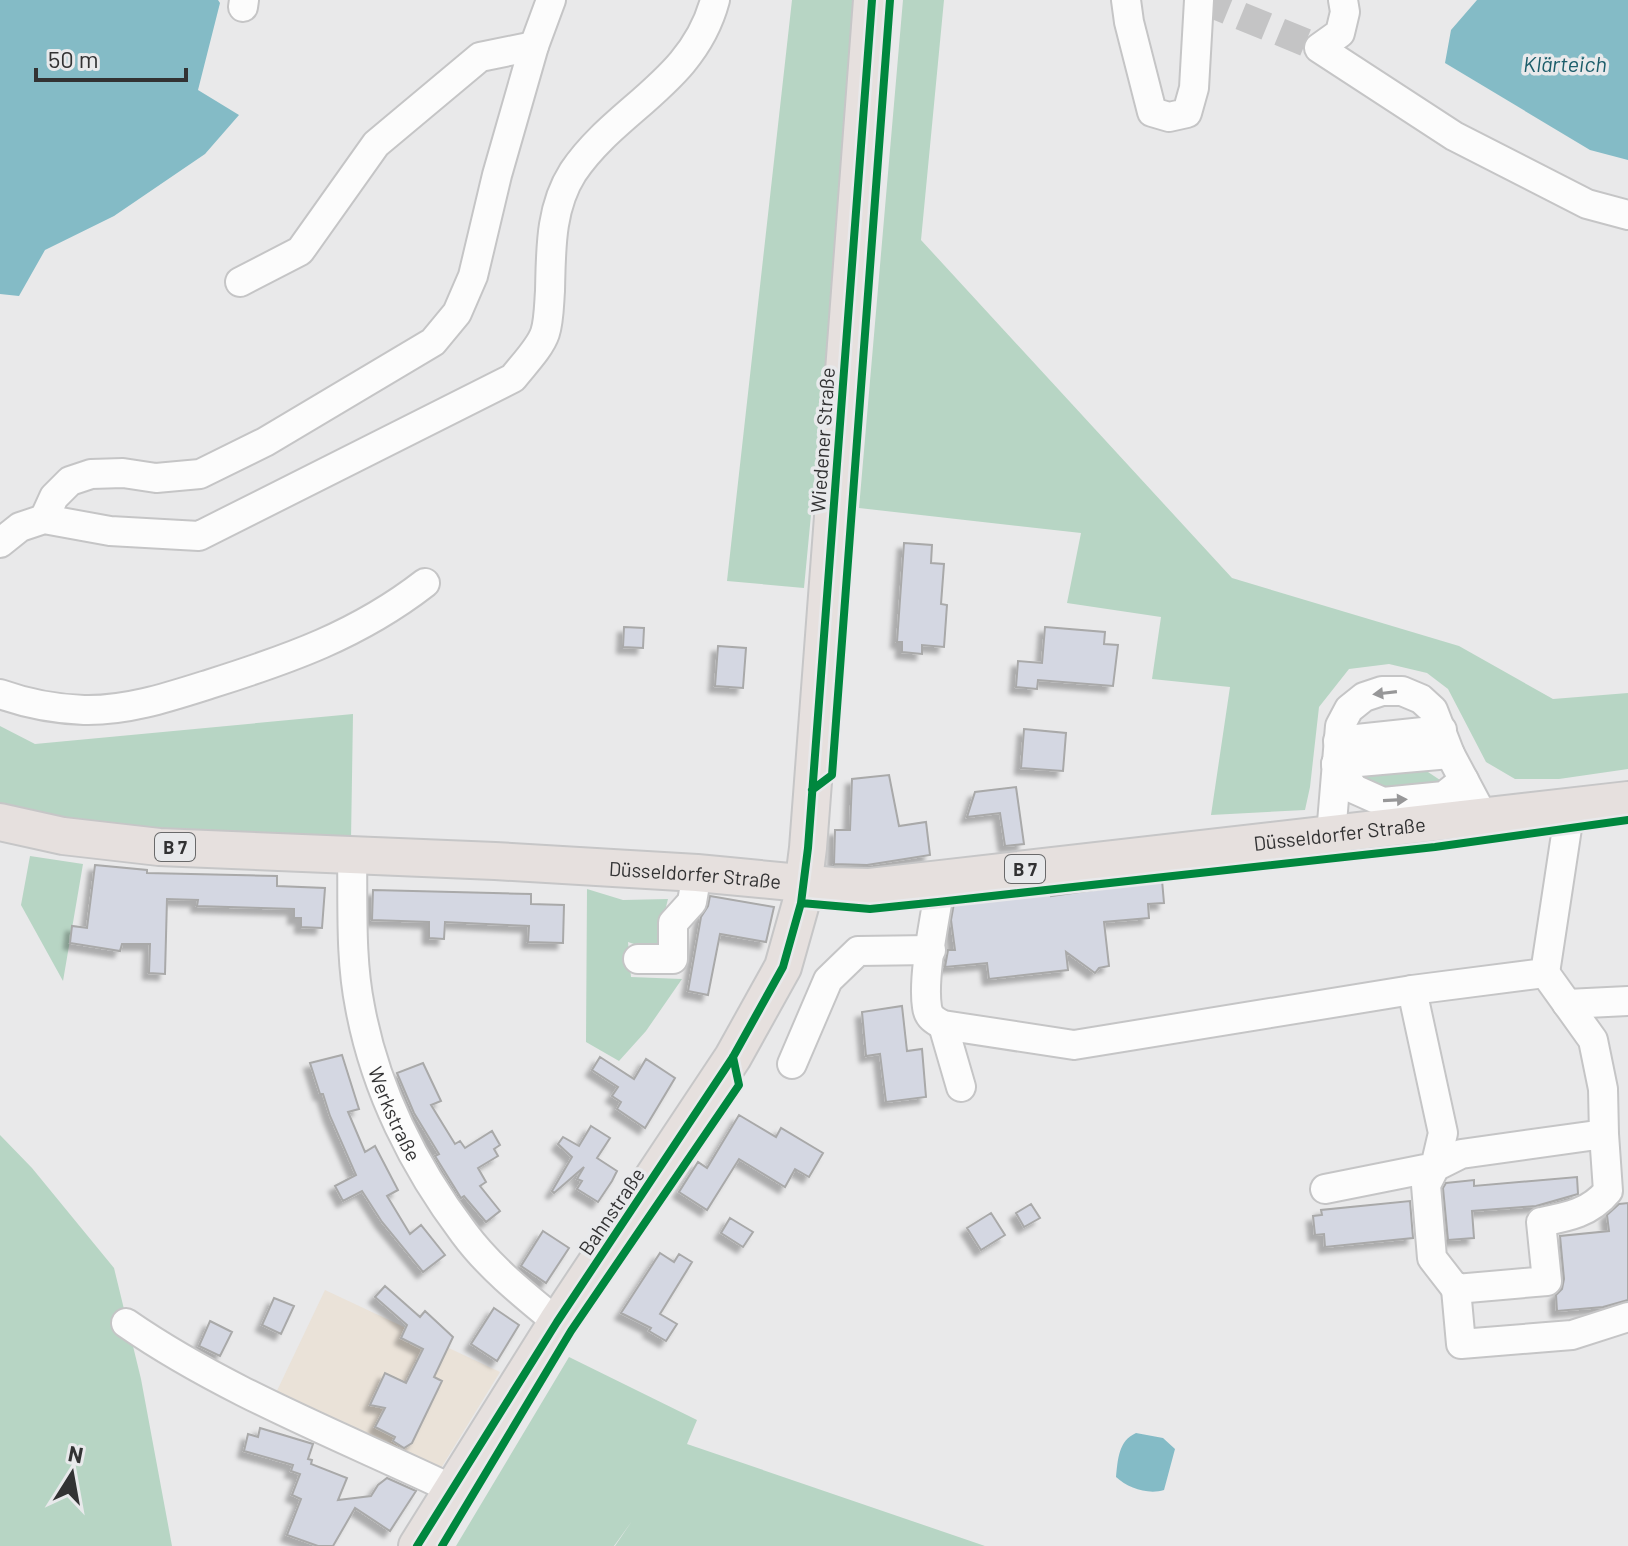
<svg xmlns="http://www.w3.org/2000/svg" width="1628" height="1546" font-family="Barlow,sans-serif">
  <defs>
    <filter id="shadow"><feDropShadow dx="-6" dy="6" stdDeviation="2" flood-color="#0004"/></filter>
  </defs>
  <rect width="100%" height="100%" fill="#e9e9ea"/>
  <!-- education -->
  <path fill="#eae2d8" d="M325,1290L500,1372L438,1473L274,1397Z"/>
  <!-- green -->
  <path fill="#b7d5c4" d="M792,0H854L838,233L804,588L727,581Z
    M903,0H944L921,240L1232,578L1459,646L1553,699L1628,693V769L1559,779H1515L1486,762L1448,689L1427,673L1389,664L1349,669L1319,707L1310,787L1305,810L1211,815L1230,687L1152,679L1161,617L1067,603L1081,533L859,508Z
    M353,714L351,840L162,835L0,805V726L35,744Z
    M1425,770L1440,780L1441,785L1393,794L1358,779L1362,776Z
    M30,856L83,864L63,981L21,905Z
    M587,889L623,900L668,899L655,951L628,942L631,977L682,979L646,1031L619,1061L586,1042Z
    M0,1135L32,1168L114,1268L141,1379L172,1546H0Z
    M569,1357L697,1420L687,1444L985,1546H615L632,1521L614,1546H456Z"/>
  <!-- water -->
  <path fill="#84bbc6" d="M0,0H218L220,3L198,90L239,115L205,154L114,216L45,250L19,296L0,294Z
    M1477,0H1628V160L1590,150L1445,63L1451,30Z
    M1136,1433L1163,1438L1175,1449L1164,1490C1148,1495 1128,1488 1116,1477C1118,1460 1118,1441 1136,1433Z"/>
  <!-- building -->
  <path fill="#d4d7e2" stroke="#a9a9a9" stroke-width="2" filter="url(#shadow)" d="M904,543L932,545L931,563L944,564L941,604L947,605L944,647L922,645V654L902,652V642H897Z
    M624,627L644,628L643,648L623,647Z
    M1045,627L1105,632L1104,644L1118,645L1113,686L1038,680L1037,689L1016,687L1018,661L1042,663Z
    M718,646L746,648L743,688L715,686Z
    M1024,729L1066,733L1063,771L1021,768Z
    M889,775L899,826L926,822L930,855L867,865L834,864L835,830H850L852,779Z
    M1016,787L1024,844L1005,846L1000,813L967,817L975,792Z
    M95,865L147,870V873L277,876V886L325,888L322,928L301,927V918H294V909L197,906L198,900L167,899L165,974L149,973L150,944H122L120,951L70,943L72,926L87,928Z
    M1162,880L1164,903L1148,904L1149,918L1104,922L1109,966L1099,968L1095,973L1066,952L1068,970L989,979L987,963L945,967L948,950H955L951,920L954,903L1051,893V896Z
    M373,890L531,894V904L564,905L563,943L528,942L529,926L445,922L444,939L429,938V922L372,920Z
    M710,896L774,907L766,942L720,934L708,995L688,991L701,917L708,906Z
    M902,1006L907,1051L922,1049L926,1097L886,1102L880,1054L866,1056L862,1012Z
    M342,1055L359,1109L348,1112L365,1152L375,1146L398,1190L387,1196L410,1234L421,1225L445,1255L423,1272L382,1222L362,1191L343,1201L335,1186L356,1175L330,1116L323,1094H320L310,1063Z
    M600,1057L634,1079L646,1059L675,1078L645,1128L617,1109L621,1102L612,1096L618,1087L592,1070Z
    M423,1063L441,1101L431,1105L455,1144L460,1141L465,1148L492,1131L500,1145L494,1149L498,1156L478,1168L486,1182L480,1186L500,1211L486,1222L464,1196L461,1198L435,1156L439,1154L414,1113L397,1073Z
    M739,1115L776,1137L781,1128L823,1153L809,1177L795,1169L785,1187L739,1159L707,1210L679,1192L698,1162L707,1168Z
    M591,1126L610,1138L597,1158L617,1171L612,1181L598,1202L577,1189L582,1181L577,1179L584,1167L554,1193L552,1191L572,1157L558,1144L563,1137L579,1146Z
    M1577,1177L1578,1194L1536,1206L1472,1211L1474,1238L1448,1240L1443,1188L1446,1183L1474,1180V1186Z
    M1410,1201L1413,1238L1325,1247L1324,1234L1315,1235L1313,1216L1322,1215L1321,1210Z
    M1628,1203V1300L1603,1307L1557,1311L1556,1295L1562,1289L1564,1279L1560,1236L1609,1231L1607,1215L1619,1204Z
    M1031,1204L1040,1218L1024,1227L1016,1213Z
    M991,1213L1005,1235L981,1250L967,1228Z
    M730,1218L753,1232L743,1247L721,1233Z
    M543,1231L569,1248L546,1283L521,1266Z
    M660,1253L674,1262L679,1254L692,1262L660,1314L677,1324L666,1341L649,1331L651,1328L621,1313Z
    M385,1286L420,1317L425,1311L453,1337L434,1377L442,1381L412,1443L404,1448L393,1441L395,1437L375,1427L385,1408L370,1405L385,1373L406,1383L423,1349L401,1338L407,1325L375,1297Z
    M274,1298L294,1306L281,1334L262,1325Z
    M494,1308L519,1325L497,1361L471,1344Z
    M210,1321L232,1332L220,1356L199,1346Z
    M260,1428L313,1444L308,1459L312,1460L311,1464L347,1478L338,1500L371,1496L378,1485L387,1478L416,1491L390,1531L355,1508L333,1546H318L287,1535L301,1499L292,1495L300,1474L291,1471L293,1465L244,1451L248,1434L258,1437Z"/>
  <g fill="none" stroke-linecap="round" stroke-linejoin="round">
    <!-- minor-tunnel -->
    <path stroke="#c4c4c5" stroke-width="28" stroke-dasharray="28 14" stroke-linecap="butt" d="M1202,0L1319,48"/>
    <defs>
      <g id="minor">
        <path d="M1126,0L1129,22L1152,112L1169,117L1187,113L1194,88L1199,0"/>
        <path d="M1343,0L1345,12L1340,33L1319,48L1454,136L1587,204L1628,215"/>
        <path d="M243,7L244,0"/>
        <path d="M240,282L300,251L376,144L480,57L534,46"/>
        <path d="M44,519L54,497L70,481L91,474L123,473L156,478L200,474L265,442L433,342L457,313L473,276L497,175L534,46L551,0"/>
        <path d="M0,543L20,527L44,519L110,531L199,536L513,378C523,365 540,348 545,333C549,321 549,304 550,291C551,250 550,208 573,172C616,108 693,83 715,0"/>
        <path d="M0,694C28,704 54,709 84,710C127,711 169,697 210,684C289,659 358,635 425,583"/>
        <path d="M1338,741L1442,730"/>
        <path d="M1336,764L1354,789L1383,802L1444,796L1464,780"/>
        <path d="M1336,764L1450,754"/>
        <path d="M1331,835L1340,726L1349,709L1364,697L1382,691H1402L1421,699L1433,710L1450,754L1483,816"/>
        <path id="s1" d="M352,854C353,905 350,957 360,1007C375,1089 414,1167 464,1233C489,1267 524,1295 557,1322"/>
        <path d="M941,880C936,914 922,976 927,1007C928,1017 935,1021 943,1025L1074,1045L1412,990L1545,973L1567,828L1564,806"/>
        <path d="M638,959H673V923L692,902L697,873"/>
        <path d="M1545,973L1593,1040L1603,1089L1604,1134L1461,1154L1435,1167L1426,1185L1432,1258L1456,1289L1547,1281L1541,1222C1567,1217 1590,1213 1608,1191L1604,1134"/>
        <path d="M1567,1004L1628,1001"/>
        <path d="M943,1025L961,1087"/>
        <path d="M792,1064L828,980L858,951L931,950"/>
        <path d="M1325,1189L1435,1167L1443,1133L1412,990"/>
        <path d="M1456,1289L1461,1344L1572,1335L1628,1317"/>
        <path d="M126,1323C224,1391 345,1438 452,1489"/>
      </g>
      <g id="major">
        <path id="s2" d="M0,822L63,836L159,847L495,861L697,873L832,886L870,887L1628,800"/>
        <path d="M417,1546L557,1322L733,1057L783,967L801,903L808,848L872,0"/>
      </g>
    </defs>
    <!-- minor casing -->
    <use href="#minor" stroke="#c5c5c6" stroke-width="32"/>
    <!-- major casing -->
    <use href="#major" stroke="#c6c6c7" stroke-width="40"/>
    <!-- minor -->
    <use href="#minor" stroke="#fcfcfc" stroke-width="28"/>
    <!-- major -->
    <use href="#major" stroke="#e6e0de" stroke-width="36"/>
    <defs>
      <path id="cycleway" d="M812,790L832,775L890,0
        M801,903L870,909L938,902L1435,847L1628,820
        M417,1546L557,1322L733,1057L783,967L801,903L808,848L872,0
        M442,1546L571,1331L739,1085L733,1057"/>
    </defs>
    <!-- cycleway casing -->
    <use href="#cycleway" stroke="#e8e9eb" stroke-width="13"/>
    <!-- cycleway -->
    <use href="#cycleway" stroke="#00873e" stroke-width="8"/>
  </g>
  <!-- one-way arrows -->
  <defs><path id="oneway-solid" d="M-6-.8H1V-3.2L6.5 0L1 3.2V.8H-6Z" transform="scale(2)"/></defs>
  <g fill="#979798">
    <use href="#oneway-solid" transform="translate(1385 693) rotate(173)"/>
    <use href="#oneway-solid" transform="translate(1395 800) rotate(-3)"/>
  </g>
  <g text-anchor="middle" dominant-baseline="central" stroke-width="7" stroke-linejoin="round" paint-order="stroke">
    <!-- shield labels -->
    <g fill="#e8e9eb" stroke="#69696a" stroke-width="2">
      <rect x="155" y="833" width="40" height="28" rx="6"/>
      <rect x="1005" y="855" width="40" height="28" rx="6"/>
    </g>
    <g font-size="18" font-weight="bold" fill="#323233">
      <text x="175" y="847">B 7</text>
      <text x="1025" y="869">B 7</text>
    </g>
    <!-- street labels -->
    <g font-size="20" fill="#323233" stroke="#e8e9eb">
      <text transform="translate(822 440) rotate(-86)">Wiedener Straße</text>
      <text stroke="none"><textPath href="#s2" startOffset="1346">Düsseldorfer Straße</textPath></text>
      <text stroke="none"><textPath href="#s2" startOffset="698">Düsseldorfer Straße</textPath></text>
      <text stroke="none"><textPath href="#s1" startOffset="266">Werkstraße</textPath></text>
      <text transform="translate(611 1211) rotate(-56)">Bahnstraße</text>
    </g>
    <!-- water labels -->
    <g font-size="22" font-style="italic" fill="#1c5d6a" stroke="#e8e9eb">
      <text x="1565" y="63">Klärteich</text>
    </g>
  </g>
  <!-- north arrow -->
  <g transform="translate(72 1474) rotate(11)" stroke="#e8e9eb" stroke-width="6" paint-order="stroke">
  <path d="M0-6L14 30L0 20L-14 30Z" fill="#323233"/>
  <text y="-12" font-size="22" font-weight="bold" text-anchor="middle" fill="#323233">N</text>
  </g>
  <!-- scale -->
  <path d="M36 68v12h150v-12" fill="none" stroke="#323233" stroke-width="4"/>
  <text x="48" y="68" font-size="24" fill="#323233" stroke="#e8e9eb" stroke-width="6" paint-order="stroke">50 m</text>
</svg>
